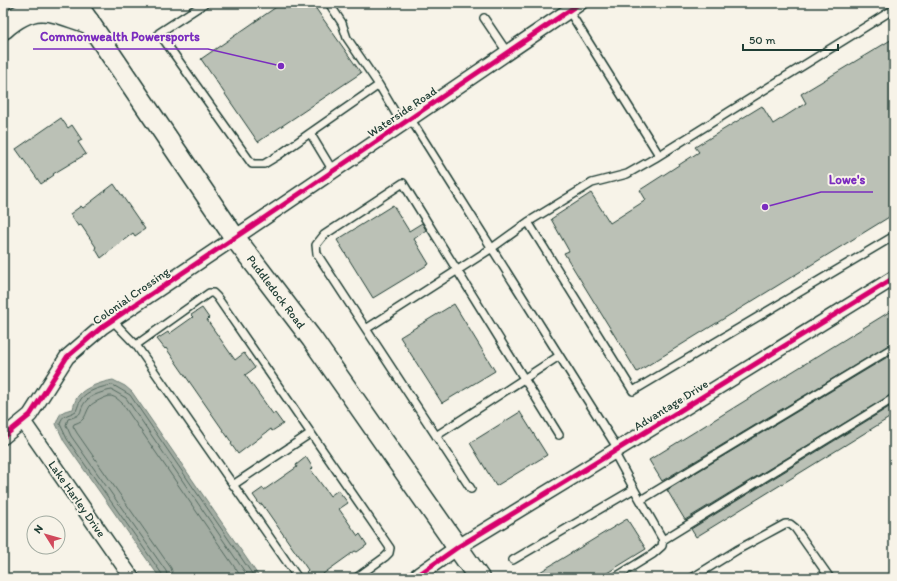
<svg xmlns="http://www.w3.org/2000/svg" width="897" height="581" font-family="Itim,sans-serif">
  <rect width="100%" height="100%" fill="#f7f3e8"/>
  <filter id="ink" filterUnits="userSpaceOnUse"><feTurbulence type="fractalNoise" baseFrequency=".025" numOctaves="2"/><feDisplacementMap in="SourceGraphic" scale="8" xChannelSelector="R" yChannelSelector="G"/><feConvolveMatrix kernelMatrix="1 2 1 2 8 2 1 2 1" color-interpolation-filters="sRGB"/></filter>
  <g filter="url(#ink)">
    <!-- water -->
    <path fill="#a4ada3" stroke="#6f8077" d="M113,380L125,386L132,392L260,578H160L64,441L56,424C60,412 62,411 73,409C74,405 75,400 78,396C85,387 102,382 113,380Z"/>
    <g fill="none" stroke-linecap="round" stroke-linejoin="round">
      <!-- shore -->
      <path stroke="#546a60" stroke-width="1" d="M163,578L162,574L67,439L60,424C62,414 68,416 76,411C78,407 79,402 81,399C86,391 103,386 113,385L130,395L255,578
        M168,578L166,571L71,436L66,425L68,419C86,414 77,412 86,401C91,395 105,391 112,390L126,398L249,578
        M174,578L171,568L77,433L73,426L74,424C87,420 84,415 90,406C92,403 107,396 110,396C114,396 119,400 122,403L242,578"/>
    </g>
    <!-- building -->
    <path fill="#bbc1b6" stroke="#1f3d34" d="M282,3H312L361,73L258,142L201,59Z
      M894,38V214L637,372L564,253L569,251L551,219L591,193L610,223L646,200L640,190L699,152L695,147L762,106L773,124L806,103L801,94Z
      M61,118L68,128L72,125L82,140L78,142L86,154L53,174L54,175L41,184L16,149Z
      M114,184L145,229L135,236L133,233L101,258L95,248L96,247L81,225L78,226L70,214L81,206L83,208Z
      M393,205L409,231L422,223L426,230L414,239L429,264L373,298L337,240Z
      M454,304L495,371L442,403L400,337Z
      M202,308L209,318L207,320L235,360L244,353L255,368L245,375L273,414L275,413L283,424L272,431L271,429L238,454L231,444L232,443L166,348L165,349L157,339L168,332L169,334L193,317L191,315Z
      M894,309V342L662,481L649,460Z
      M894,353V393L685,520L667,490Z
      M894,404V415L696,537L691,529Z
      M520,412L547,455L496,486L470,443Z
      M306,457L313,468L311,470L330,496L338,490L348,503L339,509L358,536L360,534L367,545L357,552L355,551L323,574L326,578H311L306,572L308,570L262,504L260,505L253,495L263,488L264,490L297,467L296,465Z
      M627,519L646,549L599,578H530Z"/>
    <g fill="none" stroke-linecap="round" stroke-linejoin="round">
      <defs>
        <path id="service" d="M205,3L159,33L252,164H264L279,155L310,133
          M329,3L342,23L347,38L379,85
          M569,11L659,155
          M484,18L507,52
          M410,118L618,449
          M333,171L310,133L379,85L402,124
          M528,222L633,391L894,236
          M112,320L136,345L298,578
          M366,329L317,254L316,245L324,235L403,183L559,435
          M136,345L209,293H213L217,297L390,548L389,553L385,557L356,578
          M436,436L559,356
          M233,485L311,433
          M471,489L366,329L492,248L528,222L592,183L627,174L655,158L894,9
          M641,500L894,347
          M663,540L894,398
          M513,560L634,489L614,452
          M614,578L653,554L662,546L663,540L634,489
          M692,578L737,550L785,524H790L795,528L830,578"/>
        <path id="minor" d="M23,421L132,578
          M3,437L30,415L67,357L102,327L261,220L580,3
          M414,578L458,547L576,475L894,278"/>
        <path id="secondary" d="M76,3L235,238L312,339L479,578"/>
        <path id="primary" d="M3,28C35,0 51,9 88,22"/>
      </defs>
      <!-- service casing -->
      <use href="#service" stroke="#1f3d34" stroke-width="10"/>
      <!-- minor casing -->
      <use href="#minor" stroke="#1f3d34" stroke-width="17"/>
      <!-- secondary casing -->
      <use href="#secondary" stroke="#1f3d34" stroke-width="23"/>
      <!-- primary casing -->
      <use href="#primary" stroke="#1f3d34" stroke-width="25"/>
      <!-- service -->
      <use href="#service" stroke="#f7f3e8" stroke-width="7"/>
      <!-- minor -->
      <use href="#minor" stroke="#f7f3e8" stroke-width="14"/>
      <!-- secondary -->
      <use href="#secondary" stroke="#f7f3e8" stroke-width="20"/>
      <!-- primary -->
      <use href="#primary" stroke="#f7f3e8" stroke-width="22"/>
      <defs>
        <path id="cycleway" d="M3,437L30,415L67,357L102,327L261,220L580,3
          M414,578L458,547L576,475L894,278"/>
      </defs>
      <!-- cycleway casing -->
      <use href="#cycleway" stroke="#f7f3e8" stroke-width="8"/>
      <!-- cycleway -->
      <use href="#cycleway" stroke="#d6006c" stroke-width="5"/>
    </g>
  </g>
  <g text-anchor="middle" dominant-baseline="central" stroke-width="4" stroke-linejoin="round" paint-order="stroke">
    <!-- street labels -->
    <g font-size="12" fill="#1f3d34" stroke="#f7f3e8">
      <text transform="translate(402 112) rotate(-34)">Waterside Road</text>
      <text transform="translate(276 292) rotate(53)">Puddledock Road</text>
      <text transform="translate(131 296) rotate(-35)">Colonial Crossing</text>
      <text transform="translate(671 405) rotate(-32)">Advantage Drive</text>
      <text transform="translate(77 499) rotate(55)">Lake Harley Drive</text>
    </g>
  </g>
  <!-- callouts -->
  <path fill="none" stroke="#7b2cbf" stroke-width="1.5" d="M281 66L208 49H33M765 207L821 192H873"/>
  <g fill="#7b2cbf" stroke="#f7f3e8" stroke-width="1.5">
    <circle cx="281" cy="66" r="4"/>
    <circle cx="765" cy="207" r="4"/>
  </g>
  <g font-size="13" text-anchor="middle" font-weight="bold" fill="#7b2cbf" stroke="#f7f3e8" stroke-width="4" stroke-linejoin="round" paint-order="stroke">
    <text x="120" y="41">Commonwealth Powersports</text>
    <text x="847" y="184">Lowe's</text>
  </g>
  <!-- margin -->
  <rect width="897" height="581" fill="none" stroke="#f7f3e8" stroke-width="16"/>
  <rect x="8" y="8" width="881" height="565" fill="none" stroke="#1f3d34" stroke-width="1.5" filter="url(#ink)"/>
  <!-- north arrow -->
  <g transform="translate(46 535) rotate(307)"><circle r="19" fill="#f7f3e8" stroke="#a1aaa0"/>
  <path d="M0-3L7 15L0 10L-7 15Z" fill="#d1495b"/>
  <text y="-6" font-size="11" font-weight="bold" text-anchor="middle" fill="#1f3d34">N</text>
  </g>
  <!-- scale -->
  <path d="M743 44v6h95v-6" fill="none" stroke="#1f3d34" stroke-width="2"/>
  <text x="749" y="44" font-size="12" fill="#1f3d34" stroke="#f7f3e8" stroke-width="3" paint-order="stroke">50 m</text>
</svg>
